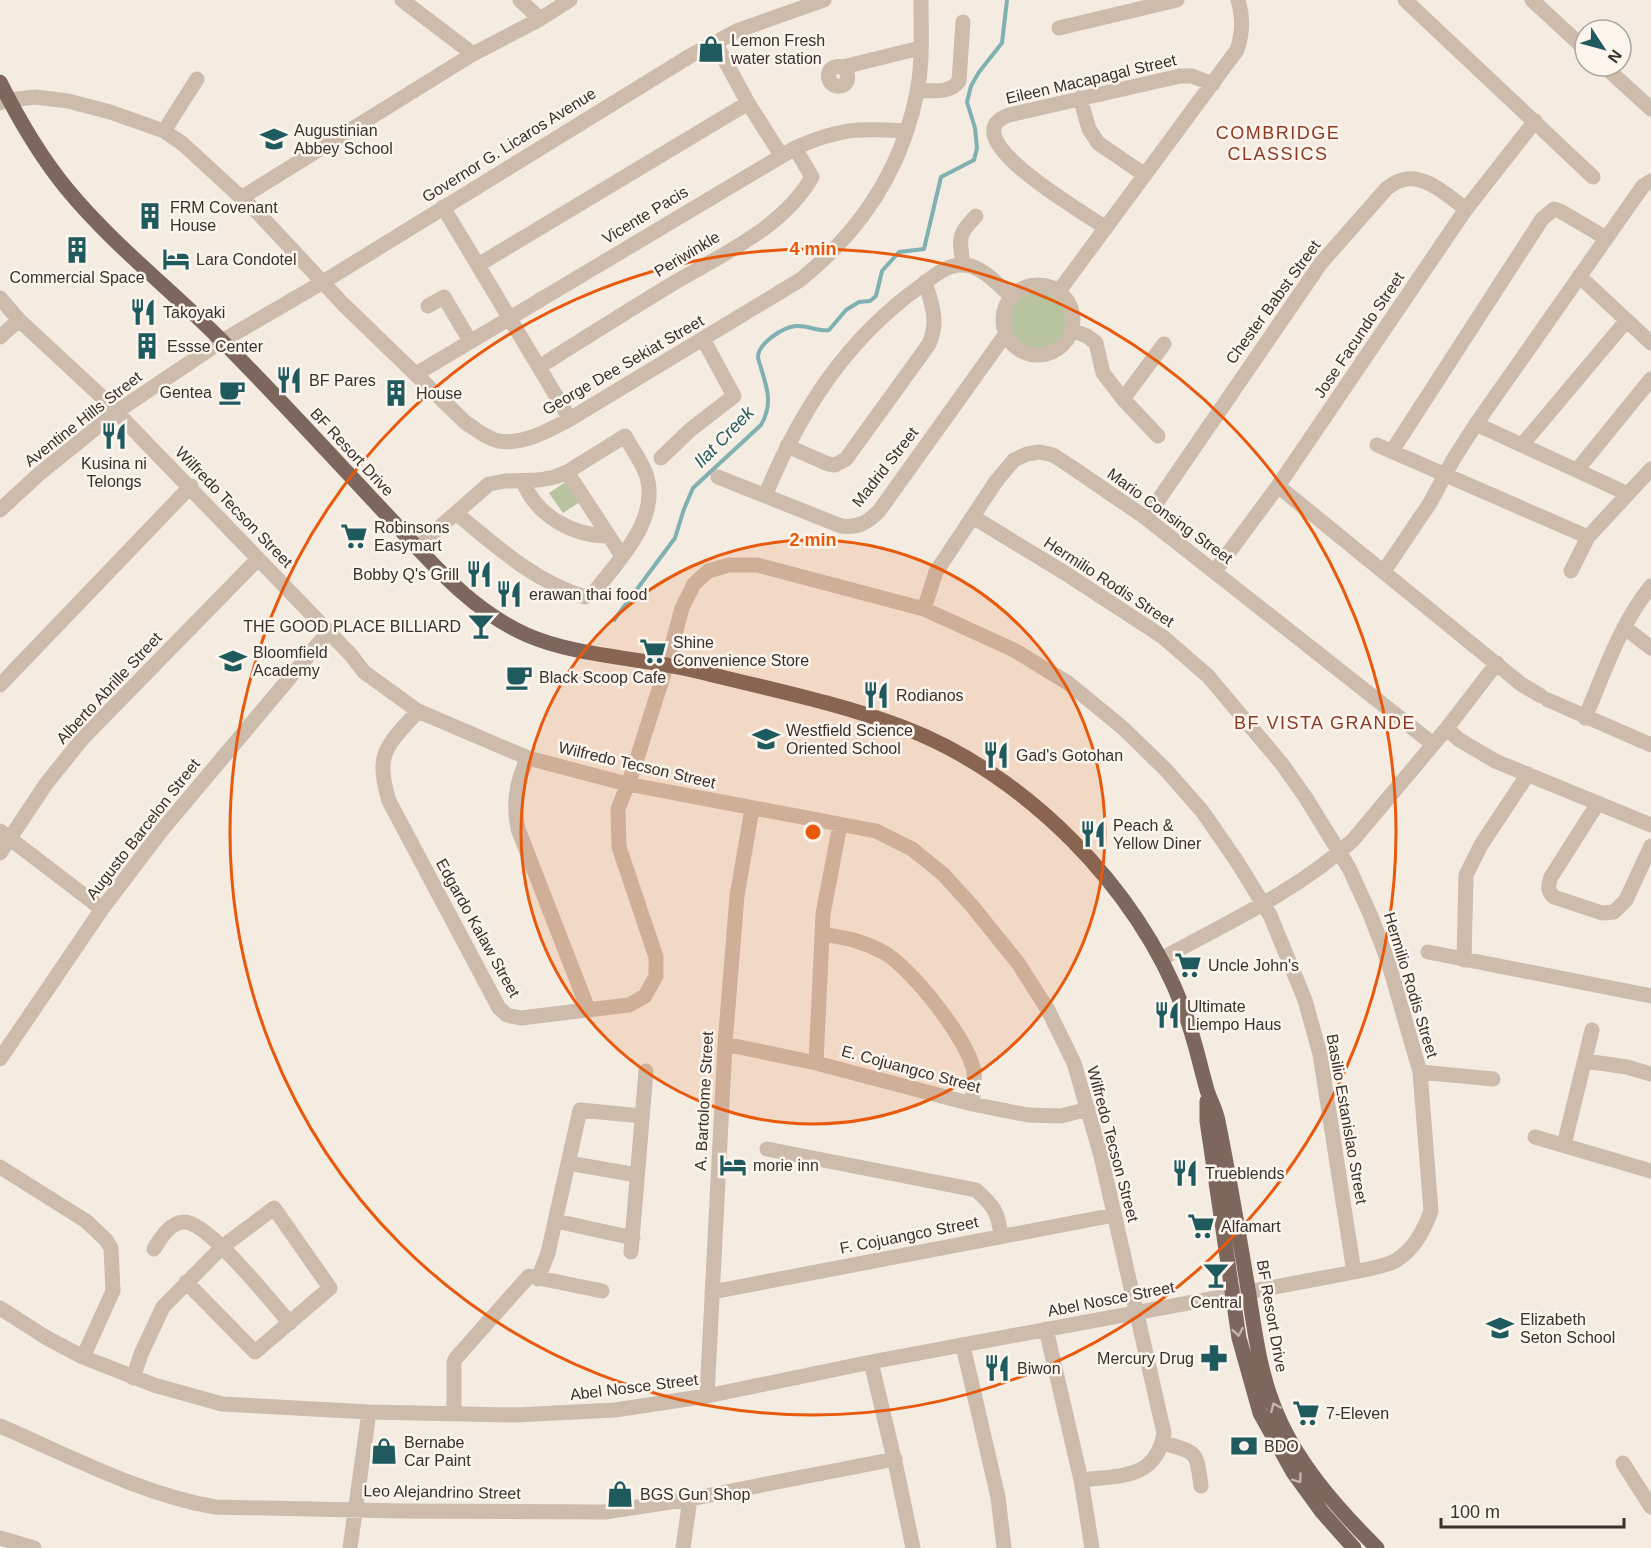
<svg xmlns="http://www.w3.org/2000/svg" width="1651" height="1548" font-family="Arial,sans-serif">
  <rect width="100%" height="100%" fill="#f4ebe1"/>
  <!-- green -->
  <path fill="#b8c4a0" d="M1008 321a29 29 0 1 1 58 0a29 29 0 1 1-58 0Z
    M567,481L580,502L563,513L549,493Z"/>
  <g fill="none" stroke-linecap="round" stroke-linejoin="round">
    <!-- stream -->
    <path stroke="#7fb0b2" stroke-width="4" d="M614,620L675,538L684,509L693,488L761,425C775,401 765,383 758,358C757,344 783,327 796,326C808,325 818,332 829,330L846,310L859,302L870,301L876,296L882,271L899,252L924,249L941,177L974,160L977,148L975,128L967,102L971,86L979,72L1002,43L1007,0"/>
    <!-- minor -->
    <path stroke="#cdbbac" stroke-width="15" d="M402,0L473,54
      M520,0L540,19
      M1405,0L1593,177
      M1532,0L1585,49
      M1059,28L1177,0
      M715,42L748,103L781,155
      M1604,66L1651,109
      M843,67C848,72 851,83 841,86C826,89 822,63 843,67L920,48
      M918,91C932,90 950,94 959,81L963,22
      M1080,98L1089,129L1098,143L1145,175
      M0,103L9,100L35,97L68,101L110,112L164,131L183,144L259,214L343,304L466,423C476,429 487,439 499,441C524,445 549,430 570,419L800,280C861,231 902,169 917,92C923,63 921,30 921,0
      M164,131L197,79
      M241,198L473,54L540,19L570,0
      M443,207L570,419
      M1106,228C1088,215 948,136 1009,115L1180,76H1192L1213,84
      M478,265L748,103
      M963,265C960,239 956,236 976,216
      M1579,276L1651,343
      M1003 320a35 35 0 1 1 70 0a35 35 0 1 1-70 0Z
      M1059,291L1237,50C1243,32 1243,18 1238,0
      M0,298L19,320L102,397L351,655L364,672L418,711L528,758L627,784L876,831L912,849L943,874L972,906L1018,963L1048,1010L1074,1063L1101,1156L1164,1433C1156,1480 1120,1475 1081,1480
      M428,306L444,297L470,341
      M1072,330L1087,336L1096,343L1103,373L1123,399L1158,436
      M0,337L19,320
      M539,367C583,339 628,311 672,284C721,255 783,228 812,177L795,148
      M416,374L795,148C840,128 859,128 907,131
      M1123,399L1164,344
      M1476,424L1628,494
      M1377,445L1588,537
      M1522,445L1627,320
      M787,446L828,464L835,465L846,459L929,344C939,322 932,304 925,282
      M1392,451L1542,219L1554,209L1560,211L1606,238
      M661,458L690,430L734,396L703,339
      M1577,470L1651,379
      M567,472L622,556
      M718,477L841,526C858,528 867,523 879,511L1005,335
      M523,482C537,516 573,536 609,536
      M1278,486L1521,684L1541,696
      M765,496C800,411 846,339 922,285C935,275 949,263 966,265C983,267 999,286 1011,296
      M0,510L39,474L116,412L222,341L323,282L690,56L739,30L824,0
      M1146,518L1321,263L1387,188C1391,186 1395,182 1399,181C1423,171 1449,197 1466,209
      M417,547L489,484L505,481L539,480L555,477L567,472L625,436C632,449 643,463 647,477C659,520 619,560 595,591L585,597C535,582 496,546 457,514
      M1215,571L1278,486L1466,209L1535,121
      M1384,571L1430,503L1453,460L1476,424L1643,186L1651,181
      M1571,571L1588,537L1651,469
      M924,609L936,572L997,480L1014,460L1027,454L1040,452L1053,455L1073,468L1146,518L1433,744
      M1624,627L1651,648
      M0,685L191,486
      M1548,700L1651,745
      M418,711C387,746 374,753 389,801L499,1008L507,1015L521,1018L629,1005L645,996L656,976V957L619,847L618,809L633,771L667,664L682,608L694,584L708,571L729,565H757L924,609L1014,650L1068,683L1123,728L1166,770L1202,811L1236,860L1270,915L1305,1000L1320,1054L1354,1272
      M1585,718C1604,673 1620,624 1651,586
      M1447,728L1458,739L1495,761L1651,825
      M528,758C516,781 513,804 518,829L588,1009
      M1598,803L1551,877C1548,886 1547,891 1554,897L1602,913L1614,912L1626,900L1651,846
      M0,831L102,909
      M0,853L46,784L82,739L258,559
      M822,934C846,938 861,940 883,952C911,967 969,1041 974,1072C975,1083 973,1093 972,1104
      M1428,952L1651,996
      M1161,959C1225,924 1299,890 1353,840L1447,728L1497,663
      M1464,960L1466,875L1481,845L1528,774
      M725,1044L816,1063L972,1104L1028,1115L1061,1116L1088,1109
      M0,1059L102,909L162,830L329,631
      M1585,1061L1627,1067L1651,1074
      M816,1063L823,914L840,825
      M1420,1072L1493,1079
      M1535,1137L1651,1171
      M1564,1145L1592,1030
      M767,1149L976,1190C994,1206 998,1212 1001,1235
      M568,1163L637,1175
      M0,1167L86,1221L106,1240L111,1248L113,1291L83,1357
      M556,1221L633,1238
      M154,1249C160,1239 170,1222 184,1222C208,1221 272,1303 290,1323
      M631,1252L646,1071
      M538,1279L548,1253L580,1110L642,1116
      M712,1292L1114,1215
      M0,1308L47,1338L83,1357L154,1385L222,1404L369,1412L516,1415L615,1410L707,1396L871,1362L1344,1274C1357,1271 1385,1267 1395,1261C1414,1250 1424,1231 1431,1211L1420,1072L1388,961L1370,914L1349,868L1306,798L1282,764L1208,676L1163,637L1065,573L973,517
      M1046,1329L1081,1480L1092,1548
      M963,1346L998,1497L1004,1548
      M871,1362L897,1471L913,1548
      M133,1378L141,1354L163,1307L222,1247L274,1208L330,1288L255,1352L186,1282
      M707,1396L725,1044L737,896L752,809
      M454,1413V1362L456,1358L529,1276L602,1291
      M0,1426C70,1456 140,1494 215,1507L400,1511L605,1512L690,1499L895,1459
      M1163,1443C1198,1453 1196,1450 1201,1486
      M1623,1463L1651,1507
      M0,1538L34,1548
      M350,1548L369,1412
      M683,1548L690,1499"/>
    <!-- major -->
    <path stroke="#7d675c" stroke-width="15" d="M0,82C19,120 40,156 67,189C114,246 173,291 224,343C280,399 333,458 387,515C429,560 470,610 527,635C577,657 646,658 701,672C769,689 839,703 905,728C1025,774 1138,888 1183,1008C1194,1035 1199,1062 1207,1090C1210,1100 1216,1110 1218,1121C1229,1175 1238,1229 1247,1283C1254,1324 1258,1365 1273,1404C1293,1459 1336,1507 1377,1548
      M1207,1101V1121L1239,1338L1260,1413L1293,1472L1322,1512L1354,1548"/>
  </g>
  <!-- one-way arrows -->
  <defs><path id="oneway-chevron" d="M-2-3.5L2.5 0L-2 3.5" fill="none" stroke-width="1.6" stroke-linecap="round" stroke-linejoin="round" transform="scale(1.5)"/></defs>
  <g stroke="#c2b5ac">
    <use href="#oneway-chevron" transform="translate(1238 1332) rotate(80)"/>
    <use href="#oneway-chevron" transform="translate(1275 1407) rotate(-113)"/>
    <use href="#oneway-chevron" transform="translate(1298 1479) rotate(54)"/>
  </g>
  <!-- distance rings -->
  <circle cx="813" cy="832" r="292" fill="#e8590c" fill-opacity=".12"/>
  <g fill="none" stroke="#e8590c" stroke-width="3">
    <circle cx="813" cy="832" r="292"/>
    <circle cx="813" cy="832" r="583"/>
  </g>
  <!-- icons -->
  <defs>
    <symbol id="shop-bare" viewBox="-9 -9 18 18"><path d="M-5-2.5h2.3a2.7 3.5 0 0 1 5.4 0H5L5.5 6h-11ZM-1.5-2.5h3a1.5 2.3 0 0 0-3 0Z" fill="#1f5a5e" stroke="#fbf5ee" stroke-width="2.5" paint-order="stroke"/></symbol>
    <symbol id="school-bare" viewBox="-9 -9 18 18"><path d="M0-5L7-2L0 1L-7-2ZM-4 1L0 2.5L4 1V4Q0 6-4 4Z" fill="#1f5a5e" stroke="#fbf5ee" stroke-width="2.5" paint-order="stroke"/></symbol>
    <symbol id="building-bare" viewBox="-9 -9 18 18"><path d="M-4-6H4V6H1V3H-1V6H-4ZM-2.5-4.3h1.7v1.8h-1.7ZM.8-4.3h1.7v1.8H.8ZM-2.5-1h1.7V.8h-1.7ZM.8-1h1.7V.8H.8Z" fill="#1f5a5e" stroke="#fbf5ee" stroke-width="2.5" paint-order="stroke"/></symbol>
    <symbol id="hotel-bare" viewBox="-9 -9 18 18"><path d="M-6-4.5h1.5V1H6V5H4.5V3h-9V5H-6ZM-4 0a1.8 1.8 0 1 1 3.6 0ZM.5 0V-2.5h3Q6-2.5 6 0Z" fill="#1f5a5e" stroke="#fbf5ee" stroke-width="2.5" paint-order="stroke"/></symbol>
    <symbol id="restaurant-bare" viewBox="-9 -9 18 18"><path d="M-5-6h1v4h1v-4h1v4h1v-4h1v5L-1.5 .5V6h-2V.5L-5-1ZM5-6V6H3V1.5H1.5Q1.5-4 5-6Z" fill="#1f5a5e" stroke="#fbf5ee" stroke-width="2.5" paint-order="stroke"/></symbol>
    <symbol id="cafe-bare" viewBox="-9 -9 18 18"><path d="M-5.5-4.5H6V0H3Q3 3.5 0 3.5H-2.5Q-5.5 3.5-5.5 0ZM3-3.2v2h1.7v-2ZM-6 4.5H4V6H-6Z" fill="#1f5a5e" stroke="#fbf5ee" stroke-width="2.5" paint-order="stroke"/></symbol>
    <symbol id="supermarket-bare" viewBox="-9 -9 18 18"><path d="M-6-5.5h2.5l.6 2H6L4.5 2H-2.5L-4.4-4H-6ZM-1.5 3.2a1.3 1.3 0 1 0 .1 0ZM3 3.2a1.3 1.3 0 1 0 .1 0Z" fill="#1f5a5e" stroke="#fbf5ee" stroke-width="2.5" paint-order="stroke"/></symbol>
    <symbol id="bar-bare" viewBox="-9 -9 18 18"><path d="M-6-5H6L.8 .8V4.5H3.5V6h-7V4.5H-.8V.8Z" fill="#1f5a5e" stroke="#fbf5ee" stroke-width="2.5" paint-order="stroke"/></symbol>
    <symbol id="pharmacy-bare" viewBox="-9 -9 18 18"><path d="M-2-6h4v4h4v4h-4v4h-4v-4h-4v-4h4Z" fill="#1f5a5e" stroke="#fbf5ee" stroke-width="2.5" paint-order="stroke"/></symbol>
    <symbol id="bank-bare" viewBox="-9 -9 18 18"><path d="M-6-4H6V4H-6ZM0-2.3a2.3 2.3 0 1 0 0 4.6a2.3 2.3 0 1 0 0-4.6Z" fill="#1f5a5e" stroke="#fbf5ee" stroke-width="2.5" paint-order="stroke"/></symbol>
  </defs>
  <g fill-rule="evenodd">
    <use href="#shop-bare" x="692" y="30" width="38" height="38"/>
    <use href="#school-bare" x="255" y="120" width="38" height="38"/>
    <use href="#building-bare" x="131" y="197" width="38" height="38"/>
    <use href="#building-bare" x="58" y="231" width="38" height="38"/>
    <use href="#hotel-bare" x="157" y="240" width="38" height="38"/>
    <use href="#restaurant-bare" x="124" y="293" width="38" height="38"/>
    <use href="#building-bare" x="128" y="327" width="38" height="38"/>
    <use href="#restaurant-bare" x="270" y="361" width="38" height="38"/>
    <use href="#cafe-bare" x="213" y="373" width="38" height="38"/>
    <use href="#building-bare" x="377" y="374" width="38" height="38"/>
    <use href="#restaurant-bare" x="95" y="417" width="38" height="38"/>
    <use href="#supermarket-bare" x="335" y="517" width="38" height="38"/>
    <use href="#restaurant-bare" x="460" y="555" width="38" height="38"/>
    <use href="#restaurant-bare" x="490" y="575" width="38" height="38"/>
    <use href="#bar-bare" x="462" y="607" width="38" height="38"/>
    <use href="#supermarket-bare" x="634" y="632" width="38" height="38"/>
    <use href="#school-bare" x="214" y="642" width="38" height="38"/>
    <use href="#cafe-bare" x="500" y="658" width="38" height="38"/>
    <use href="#restaurant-bare" x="857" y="676" width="38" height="38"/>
    <use href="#school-bare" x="747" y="720" width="38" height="38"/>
    <use href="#restaurant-bare" x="977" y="736" width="38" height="38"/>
    <use href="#restaurant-bare" x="1074" y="815" width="38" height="38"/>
    <use href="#supermarket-bare" x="1169" y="946" width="38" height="38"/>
    <use href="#restaurant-bare" x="1148" y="996" width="38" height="38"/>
    <use href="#hotel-bare" x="714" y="1146" width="38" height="38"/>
    <use href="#restaurant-bare" x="1166" y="1154" width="38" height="38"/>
    <use href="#supermarket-bare" x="1182" y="1207" width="38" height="38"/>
    <use href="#bar-bare" x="1197" y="1256" width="38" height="38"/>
    <use href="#school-bare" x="1481" y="1309" width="38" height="38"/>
    <use href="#pharmacy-bare" x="1195" y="1339" width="38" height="38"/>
    <use href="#restaurant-bare" x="978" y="1349" width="38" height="38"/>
    <use href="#supermarket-bare" x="1287" y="1394" width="38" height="38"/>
    <use href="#bank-bare" x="1225" y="1427" width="38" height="38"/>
    <use href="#shop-bare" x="365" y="1432" width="38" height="38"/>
    <use href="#shop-bare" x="601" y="1475" width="38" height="38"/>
  </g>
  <g text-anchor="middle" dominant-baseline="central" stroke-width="5" stroke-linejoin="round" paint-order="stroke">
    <!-- poi labels -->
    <g font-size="16" fill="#3b302b" stroke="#fbf5ee" text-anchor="start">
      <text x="731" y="40">Lemon Fresh<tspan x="731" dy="18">water station</tspan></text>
      <text x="294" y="130">Augustinian<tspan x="294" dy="18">Abbey School</tspan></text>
      <text x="170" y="207">FRM Covenant<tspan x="170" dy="18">House</tspan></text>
      <text x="196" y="259">Lara Condotel</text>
      <text x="77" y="277" text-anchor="middle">Commercial Space</text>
      <text x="163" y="312">Takoyaki</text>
      <text x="167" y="346">Essse Center</text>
      <text x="309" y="380">BF Pares</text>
      <text x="212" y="392" text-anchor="end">Gentea</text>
      <text x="416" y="393">House</text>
      <text x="114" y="463" text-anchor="middle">Kusina ni<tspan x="114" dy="18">Telongs</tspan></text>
      <text x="374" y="527">Robinsons<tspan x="374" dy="18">Easymart</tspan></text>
      <text x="459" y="574" text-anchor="end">Bobby Q's Grill</text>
      <text x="529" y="594">erawan thai food</text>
      <text x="461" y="626" text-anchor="end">THE GOOD PLACE BILLIARD</text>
      <text x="673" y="642">Shine<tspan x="673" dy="18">Convenience Store</tspan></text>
      <text x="253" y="652">Bloomfield<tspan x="253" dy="18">Academy</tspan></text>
      <text x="539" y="677">Black Scoop Cafe</text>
      <text x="896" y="695">Rodianos</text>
      <text x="786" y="730">Westfield Science<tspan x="786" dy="18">Oriented School</tspan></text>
      <text x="1016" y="755">Gad's Gotohan</text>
      <text x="1113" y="825">Peach &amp;<tspan x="1113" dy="18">Yellow Diner</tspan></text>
      <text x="1208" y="965">Uncle John's</text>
      <text x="1187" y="1006">Ultimate<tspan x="1187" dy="18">Liempo Haus</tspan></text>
      <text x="753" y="1165">morie inn</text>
      <text x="1205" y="1173">Trueblends</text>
      <text x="1221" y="1226">Alfamart</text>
      <text x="1216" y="1302" text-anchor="middle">Central</text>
      <text x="1520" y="1319">Elizabeth<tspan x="1520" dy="18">Seton School</tspan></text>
      <text x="1194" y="1358" text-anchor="end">Mercury Drug</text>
      <text x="1017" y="1368">Biwon</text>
      <text x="1326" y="1413">7-Eleven</text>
      <text x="404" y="1442">Bernabe<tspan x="404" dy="18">Car Paint</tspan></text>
      <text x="1264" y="1446">BDO</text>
      <text x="640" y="1494">BGS Gun Shop</text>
    </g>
    <!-- street labels -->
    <g font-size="16" fill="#3b302b" stroke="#fbf5ee">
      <text transform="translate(1091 79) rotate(-13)">Eileen Macapagal Street</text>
      <text transform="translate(509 145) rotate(-32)">Governor G. Licaros Avenue</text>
      <text transform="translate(645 215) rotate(-31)">Vicente Pacis</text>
      <text transform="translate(687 254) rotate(-31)">Periwinkle</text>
      <text transform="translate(1273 302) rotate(-54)">Chester Babst Street</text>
      <text transform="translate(1359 335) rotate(-56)">Jose Facundo Street</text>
      <text transform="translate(623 365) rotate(-30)">George Dee Sekiat Street</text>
      <text transform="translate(83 419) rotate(-38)">Aventine Hills Street</text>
      <text transform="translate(352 452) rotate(47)">BF Resort Drive</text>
      <text transform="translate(885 467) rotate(-52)">Madrid Street</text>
      <text transform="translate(234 507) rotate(46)">Wilfredo Tecson Street</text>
      <text transform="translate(1170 516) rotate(36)">Mario Consing Street</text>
      <text transform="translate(1109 582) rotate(33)">Hermilio Rodis Street</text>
      <text transform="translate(109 688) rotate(-47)">Alberto Abrille Street</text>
      <text transform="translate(637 765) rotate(13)">Wilfredo Tecson Street</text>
      <text transform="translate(143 829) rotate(-52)">Augusto Barcelon Street</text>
      <text transform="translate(478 928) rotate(61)">Edgardo Kalaw Street</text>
      <text transform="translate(1411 985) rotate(73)">Hermilio Rodis Street</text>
      <text transform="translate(911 1069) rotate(15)">E. Cojuangco Street</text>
      <text transform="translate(704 1101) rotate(-87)">A. Bartolome Street</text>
      <text transform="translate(1347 1119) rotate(80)">Basilio Estanislao Street</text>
      <text transform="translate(1113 1144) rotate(75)">Wilfredo Tecson Street</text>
      <text transform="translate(909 1235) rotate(-11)">F. Cojuangco Street</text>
      <text transform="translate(1111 1299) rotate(-11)">Abel Nosce Street</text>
      <text transform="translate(1272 1316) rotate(80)">BF Resort Drive</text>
      <text transform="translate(634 1387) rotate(-7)">Abel Nosce Street</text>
      <text transform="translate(442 1492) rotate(1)">Leo Alejandrino Street</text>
    </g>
    <!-- neighbourhood labels -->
    <g font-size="18" letter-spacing="1.5" fill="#8c3b22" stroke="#fbf5ee">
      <text x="1278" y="133">COMBRIDGE<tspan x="1278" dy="21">CLASSICS</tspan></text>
      <text x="1325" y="723">BF VISTA GRANDE</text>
    </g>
    <!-- water labels -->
    <g font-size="18" font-style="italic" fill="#1f5a5e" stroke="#fbf5ee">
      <text transform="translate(724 437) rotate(-46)">Ilat Creek</text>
    </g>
  </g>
  <circle cx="813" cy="832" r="9" fill="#e8590c" stroke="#fbf5ee" stroke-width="3"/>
  <g font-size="18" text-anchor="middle" font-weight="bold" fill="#e8590c" stroke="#fbf5ee" stroke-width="5" stroke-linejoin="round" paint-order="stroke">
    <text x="813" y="255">4 min</text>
    <text x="813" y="546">2 min</text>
  </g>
  <!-- north arrow -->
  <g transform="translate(1603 48) rotate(126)"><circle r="28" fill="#fbf5ee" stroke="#aea6a0" stroke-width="1.5"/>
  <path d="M0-4.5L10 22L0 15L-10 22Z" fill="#1f5a5e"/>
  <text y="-9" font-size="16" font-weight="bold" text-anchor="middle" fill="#3b302b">N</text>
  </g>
  <!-- scale -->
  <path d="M1441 1518v9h183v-9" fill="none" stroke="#3b302b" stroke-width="3"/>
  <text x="1450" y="1518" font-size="18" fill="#3b302b" stroke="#fbf5ee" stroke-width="4.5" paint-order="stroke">100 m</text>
</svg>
